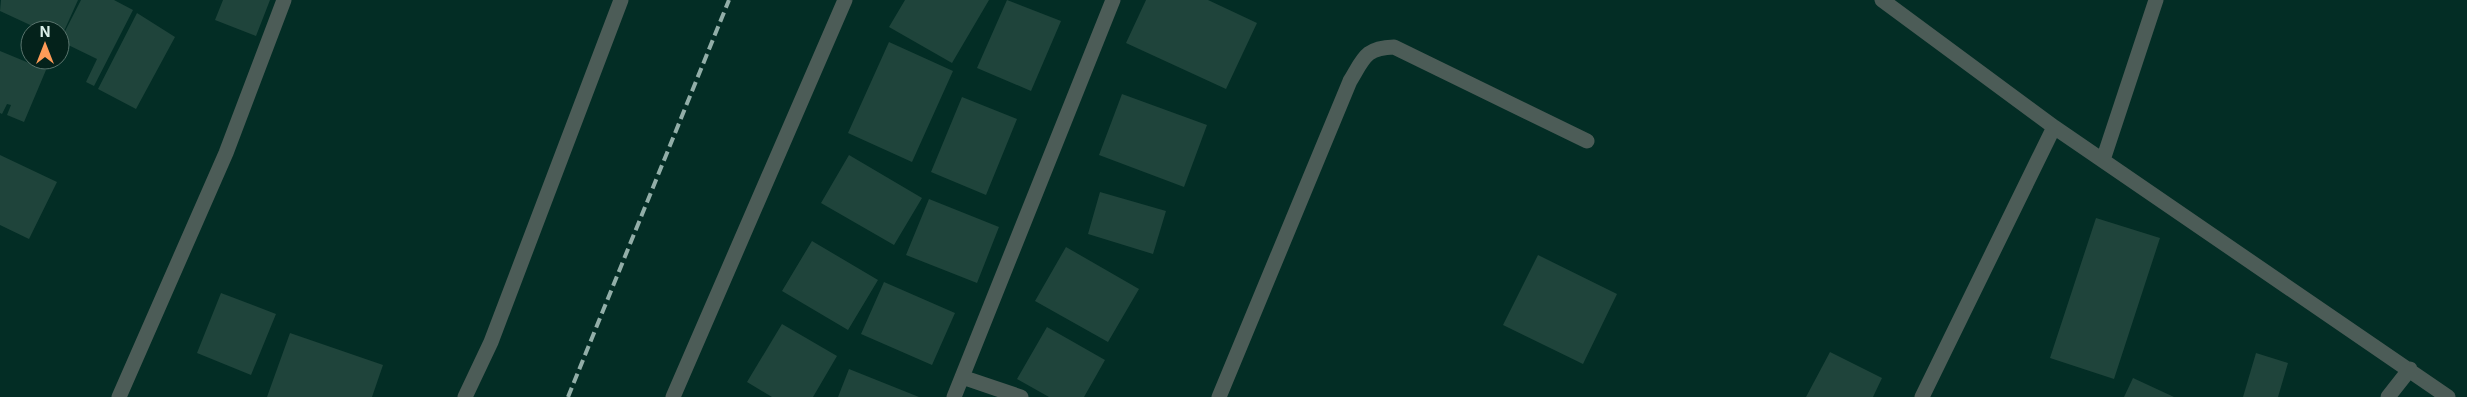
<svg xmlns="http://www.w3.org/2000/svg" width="2467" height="397" font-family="Inter,sans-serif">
  <rect width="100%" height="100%" fill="#032d25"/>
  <!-- building -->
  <path fill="#1f443b" d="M1,0H78L60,40V30H41L0,11Z
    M81,0H114L133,10L94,86L86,82L97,59L60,41Z
    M223,0H270L256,36L215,20Z
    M905,0H989L952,63L889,27Z
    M1007,0L1061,21L1031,91L977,68Z
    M1146,0H1208L1257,23L1226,89L1126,43Z
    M137,13L175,37L136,109L98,89Z
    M889,42L953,71L912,162L848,133Z
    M0,51L46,70L24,122L7,115L11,105L7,104L2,114L0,113Z
    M1122,94L1207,125L1184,187L1099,155Z
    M962,97L1017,119L986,195L931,172Z
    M0,155L57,182L29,239L0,225Z
    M849,155L922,198L894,245L821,203Z
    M1100,192L1166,211L1153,254L1088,234Z
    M929,199L999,227L977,283L906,255Z
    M2096,218L2160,238L2114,379L2050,358Z
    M812,241L878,280L848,330L782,291Z
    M1066,247L1139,289L1108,342L1035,301Z
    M1538,255L1617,294L1583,364L1503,325Z
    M884,282L955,313L932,365L861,334Z
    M221,293L276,314L251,375L197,353Z
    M782,324L837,356L813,397H772L747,382Z
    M1047,327L1105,360L1084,397H1049L1017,379Z
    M290,333L383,365L372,397H267Z
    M1830,352L1882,378L1873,397H1806Z
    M2256,353L2288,363L2278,397H2243Z
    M849,369L919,397H838Z
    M2133,378L2174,397H2124Z"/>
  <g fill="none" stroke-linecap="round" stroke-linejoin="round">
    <!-- minor -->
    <path stroke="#4c5c57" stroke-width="15" d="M1882,0L2054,127L2448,397
      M2103,160L2156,0
      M962,377L1021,397
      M119,397L226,153L284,0
      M465,397L491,342L621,0
      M673,397L845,0
      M954,397L1113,0
      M1219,397L1350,81C1364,58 1365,48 1394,47L1587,141
      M1922,397L2054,127
      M2388,397L2410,369"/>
    <!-- rail -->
    <path stroke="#92aea8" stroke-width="4" stroke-dasharray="10 5" stroke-linecap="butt" d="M568,397L729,0"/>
  </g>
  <!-- north arrow -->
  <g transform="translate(45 45)"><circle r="24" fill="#04221b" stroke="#59746d"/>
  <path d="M0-4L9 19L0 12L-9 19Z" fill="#fe9b58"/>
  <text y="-8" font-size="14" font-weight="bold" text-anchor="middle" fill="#d9eee8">N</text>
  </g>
</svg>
